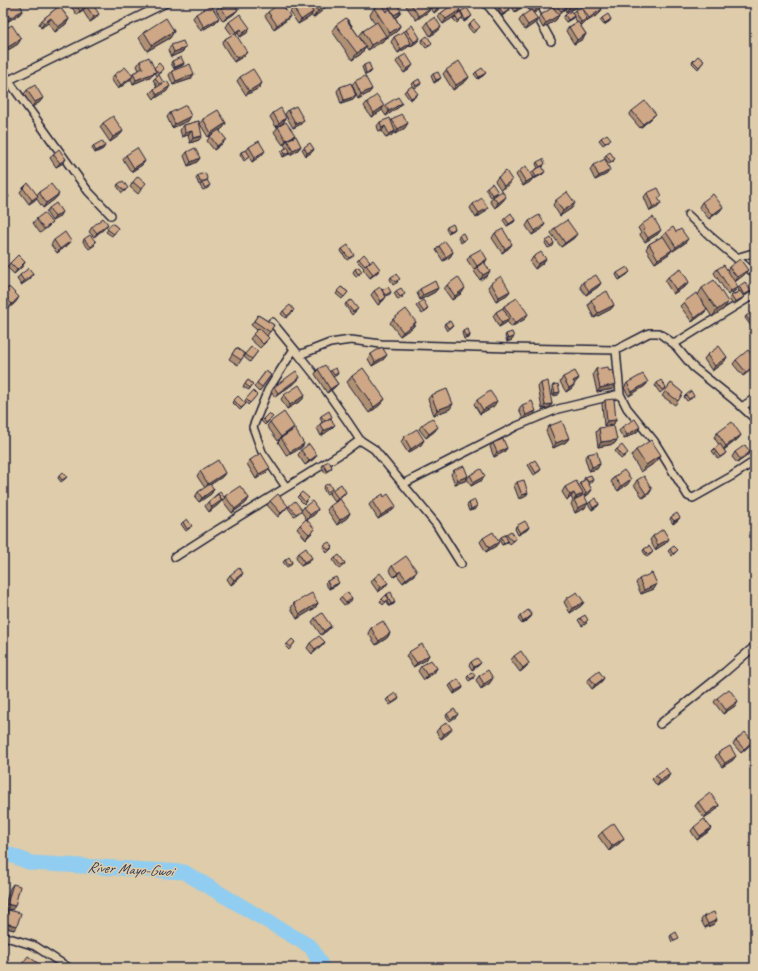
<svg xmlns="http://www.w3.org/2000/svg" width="758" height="971" font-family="Caveat,sans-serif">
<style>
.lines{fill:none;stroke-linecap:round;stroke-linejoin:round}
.river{stroke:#91cdf1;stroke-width:15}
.minor-casing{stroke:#22223b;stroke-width:10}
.minor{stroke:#deccaa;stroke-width:7}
.wall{fill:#b09073;stroke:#22223b}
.shaded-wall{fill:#90755e;stroke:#22223b}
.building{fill:#cda786;stroke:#22223b}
.labels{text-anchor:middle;stroke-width:3;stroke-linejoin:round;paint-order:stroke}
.water-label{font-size:15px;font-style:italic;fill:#333c56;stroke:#deccaa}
</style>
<rect width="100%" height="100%" fill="#deccaa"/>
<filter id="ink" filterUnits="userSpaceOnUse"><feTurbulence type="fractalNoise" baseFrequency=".025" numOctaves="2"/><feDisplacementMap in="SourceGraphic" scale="8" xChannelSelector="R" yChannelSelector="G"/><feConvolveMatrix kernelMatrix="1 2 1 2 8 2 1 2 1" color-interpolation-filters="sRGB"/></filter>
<g filter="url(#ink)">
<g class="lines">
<path class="river" d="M 3,852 L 31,863 L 184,872 L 311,947 L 323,968"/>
<g class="minor-casing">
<path id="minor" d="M 485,3 L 490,8 L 523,52
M 530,3 L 551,41
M 3,71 L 8,80 L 88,191 L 111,215
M 3,83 L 166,3
M 688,215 L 710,236 L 755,274
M 736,258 L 753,253 L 755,251
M 272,322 L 299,355 L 330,343 L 351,340 L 381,344 L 509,348 L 616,350 L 622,347 L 649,333 L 659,333 L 674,344 L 693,367 L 733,399 L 755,419
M 674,344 L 755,294
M 616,350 L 620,394 L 627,408 L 654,441 L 688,496 L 693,498 L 732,476 L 755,461
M 299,355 L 318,379 L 348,422 L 360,440 L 374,449 L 436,524 L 461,564
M 742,407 L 755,398
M 403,484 L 517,426 L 558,409 L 620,394
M 286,487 L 262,452 L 253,427 L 268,390 L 294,349
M 175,557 L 214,532 L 345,451 L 360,440
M 660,724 L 725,672 L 755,646
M 3,936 L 35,946 L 69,968"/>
</g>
<use href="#minor" class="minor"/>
</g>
<path class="wall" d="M 69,3 L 92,3 L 96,18 L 90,22 L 83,11 L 77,15 Z
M 219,3 L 233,3 L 238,10 L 234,14 L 223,21 L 216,10 L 220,5 Z
M 292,3 L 327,3 L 328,4 L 323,10 L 313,18 L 311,15 L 310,17 L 298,24 L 290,12 L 294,7 Z
M 384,3 L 396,3 L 401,11 L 398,16 L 395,17 L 400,26 L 396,32 L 385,39 L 384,38 L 383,41 L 368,50 L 359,36 L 363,31 L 375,24 L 370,15 L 374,8 L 382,5 Z
M 409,3 L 446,3 L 434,13 L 431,8 L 428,12 L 416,20 L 406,6 Z
M 451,3 L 457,3 L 455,4 L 460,10 L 457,15 L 443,24 L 438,17 L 441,13 L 453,5 Z
M 510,3 L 526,3 L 524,6 L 515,12 Z
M 536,3 L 549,3 L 534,13 L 531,8 Z
M 554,3 L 580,3 L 577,7 L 566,12 L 565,9 L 558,15 L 559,15 L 556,20 L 543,28 L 538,19 L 541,15 L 552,8 L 551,7 Z
M 59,6 L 69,19 L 66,24 L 55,32 L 48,23 L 41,28 L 39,24 L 42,20 Z
M 582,7 L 602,9 L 599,14 L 586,22 L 585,21 L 584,23 L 580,25 L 586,34 L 583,39 L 574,44 L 566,31 L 569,27 L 577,22 L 574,17 L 573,18 L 566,22 L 563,18 L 565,15 L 572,13 L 575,10 L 581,8 Z
M 499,8 L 510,9 L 509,11 L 502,16 L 498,10 Z
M 5,9 L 20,14 L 7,22 L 3,15 L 3,12 Z
M 461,11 L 472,16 L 470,18 L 464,22 L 462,18 L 457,23 L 453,19 Z
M 268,12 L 290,16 L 287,20 L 274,29 L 265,16 Z
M 196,14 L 219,18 L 216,22 L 201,31 L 193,18 Z
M 522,16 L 538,19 L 535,23 L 525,30 L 519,21 Z
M 602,18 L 610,21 L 604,25 L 600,20 Z
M 229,22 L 247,33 L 240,37 L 238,33 L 236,35 L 244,56 L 234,62 L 222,43 L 225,39 L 232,35 L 226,27 Z
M 427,22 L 441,27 L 438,31 L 430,36 L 424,26 Z
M 470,24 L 478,29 L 473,33 L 468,27 Z
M 336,25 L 353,28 L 366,47 L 361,54 L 352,60 L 332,31 Z
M 3,30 L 18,44 L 3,53 Z
M 406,30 L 420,38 L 417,42 L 411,46 L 410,45 L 408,47 L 398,53 L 391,42 L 394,37 L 405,31 Z
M 174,31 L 170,38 L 147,51 L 139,38 L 144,32 Z
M 423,39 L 432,43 L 431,45 L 426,48 L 421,42 Z
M 171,45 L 182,52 L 171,57 L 168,50 Z
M 399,58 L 410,69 L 404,73 L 396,62 Z
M 140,61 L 162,72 L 157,76 L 155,73 L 152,76 L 133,84 L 131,79 L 130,80 L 118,89 L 111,79 L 114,75 L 132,75 L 133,73 L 139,70 L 137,66 Z
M 172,61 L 184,63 L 183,65 L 174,69 L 171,63 Z
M 693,61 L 704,61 L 698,69 L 692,63 Z
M 364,65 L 370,73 L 365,75 L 362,67 Z
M 446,70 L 469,77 L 466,81 L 453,90 L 443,74 Z
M 172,71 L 191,79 L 173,85 L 169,75 Z
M 476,72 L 484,75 L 478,79 L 474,74 Z
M 433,74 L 439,80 L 434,83 L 431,76 Z
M 240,77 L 259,88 L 246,95 L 237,81 Z
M 155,78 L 162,83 L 167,91 L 154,99 L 150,93 L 157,86 L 153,80 Z
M 355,81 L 372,89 L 369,93 L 358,99 L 353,87 L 356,96 L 353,100 L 341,104 L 337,91 L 340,87 L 352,85 Z
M 414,82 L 421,83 L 420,85 L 415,88 L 412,84 Z
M 27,90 L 40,102 L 32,107 L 24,94 Z
M 406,90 L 418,94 L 416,96 L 410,100 L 404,92 Z
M 367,102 L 384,106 L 385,105 L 402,103 L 399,107 L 386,116 L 382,110 L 381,111 L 371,117 L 364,106 Z
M 288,110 L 301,124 L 293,128 L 285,114 Z
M 632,111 L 656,114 L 652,118 L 640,128 L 629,115 Z
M 170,113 L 191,116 L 188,121 L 172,128 L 167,117 Z
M 273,113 L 286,118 L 283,123 L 276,127 L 270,117 Z
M 203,119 L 226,123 L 223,128 L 220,130 L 223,143 L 214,150 L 207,141 L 210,136 L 217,131 L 208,137 L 200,124 Z
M 392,120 L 405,128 L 395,134 L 394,132 L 392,135 L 386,138 L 382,131 L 379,132 L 377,126 L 380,122 L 391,121 Z
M 199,121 L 199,140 L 190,143 L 188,135 L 182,137 L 180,130 L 184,125 Z
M 103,123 L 123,131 L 120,135 L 110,142 L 100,127 Z
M 278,127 L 295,135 L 293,137 L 301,146 L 298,150 L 290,155 L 289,154 L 283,157 L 281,152 L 283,150 L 286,148 L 284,144 L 285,143 L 283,145 L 274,132 Z
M 601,138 L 609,141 L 603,145 L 599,140 Z
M 93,146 L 103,149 L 95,153 L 92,148 Z
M 249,147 L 262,155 L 252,162 L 249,157 L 244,161 L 240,154 L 241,152 L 247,150 Z
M 304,147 L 314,149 L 312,152 L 306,156 L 302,149 Z
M 187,152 L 200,158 L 197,162 L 188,166 L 184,156 Z
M 53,154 L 66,159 L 63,163 L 56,167 L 50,158 Z
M 126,155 L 145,161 L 142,165 L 131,172 L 123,159 Z
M 606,155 L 614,161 L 609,164 L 604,157 Z
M 537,162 L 544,166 L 542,167 L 543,174 L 534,179 L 531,174 L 533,171 L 538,168 L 536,164 Z
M 593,165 L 607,174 L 595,180 L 590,170 Z
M 519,171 L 533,178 L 530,182 L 523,186 L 516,175 Z
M 198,175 L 210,185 L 208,188 L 203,190 L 200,186 L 202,183 L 199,185 L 196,178 Z
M 498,177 L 509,185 L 501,190 L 495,181 Z
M 133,182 L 143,187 L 138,194 L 130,187 Z
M 118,184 L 126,190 L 122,193 L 117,186 Z
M 487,187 L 498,192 L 496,194 L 491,197 L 485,189 Z
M 23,188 L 37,195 L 39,192 L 59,194 L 55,199 L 43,208 L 36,198 L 35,200 L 29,204 L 20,192 Z
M 647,193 L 659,200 L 658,207 L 650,211 L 644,197 Z
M 493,197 L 503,201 L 495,208 L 490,201 Z
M 556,200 L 572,208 L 560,216 L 553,205 Z
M 702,202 L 720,211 L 709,219 L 699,207 Z
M 473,204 L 485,212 L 476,218 L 470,208 Z
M 755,205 L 755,210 L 753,209 Z
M 49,208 L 59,217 L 52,221 L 46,212 Z
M 505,218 L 515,220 L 514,222 L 507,226 L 503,220 Z
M 36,219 L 52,223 L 48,227 L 40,233 L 33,223 Z
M 529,221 L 542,229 L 532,235 L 526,226 Z
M 112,223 L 118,228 L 112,236 L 106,232 Z
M 108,224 L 105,228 L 94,237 L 89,232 L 92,227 Z
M 642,224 L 658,234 L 645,242 L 640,235 L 641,233 L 638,228 Z
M 447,227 L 455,228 L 454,230 L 448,233 L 446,229 Z
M 555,228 L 574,238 L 561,247 L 551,233 Z
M 666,232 L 685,243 L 673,251 L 672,250 L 669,254 L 655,263 L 646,249 L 649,244 L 663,236 Z
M 495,233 L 512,244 L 509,248 L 502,253 L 492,238 Z
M 459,235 L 466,239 L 464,241 L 461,243 L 458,238 Z
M 84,239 L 95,245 L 89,249 L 83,242 Z
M 54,240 L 68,245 L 57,253 L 51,245 Z
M 546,241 L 554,243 L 553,246 L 548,248 L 545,243 Z
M 439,246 L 453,252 L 450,257 L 443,261 L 436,250 Z
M 342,249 L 352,257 L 347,260 L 341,251 Z
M 470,255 L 487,259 L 485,263 L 487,276 L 480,280 L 474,271 L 476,269 L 474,270 L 467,260 Z
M 533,257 L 543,263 L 535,269 L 530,262 Z
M 359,259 L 370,261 L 380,269 L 377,273 L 370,278 L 363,269 L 364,268 L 357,261 Z
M 25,262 L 22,267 L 14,274 L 7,267 L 10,263 Z
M 729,267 L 745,274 L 735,282 L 738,287 L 735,291 L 728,295 L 714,273 L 717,269 L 727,270 Z
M 355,269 L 360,274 L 356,277 L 353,272 Z
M 630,272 L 628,274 L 619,280 L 616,275 L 617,273 Z
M 33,274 L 30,279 L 21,285 L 17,279 L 20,275 Z
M 391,277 L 398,282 L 393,285 L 390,279 Z
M 668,277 L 689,282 L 686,286 L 673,294 L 665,281 Z
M 583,282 L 601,283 L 598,287 L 586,295 L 580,287 Z
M 491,283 L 510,291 L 507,295 L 496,301 L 488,287 Z
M 447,285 L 462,293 L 452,300 L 444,289 Z
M 739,286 L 749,293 L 743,297 L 742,299 L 733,305 L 729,299 L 731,296 L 739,291 L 738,288 Z
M 341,287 L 348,292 L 342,299 L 336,294 Z
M 438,288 L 435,292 L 420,300 L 417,293 L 420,289 Z
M 702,288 L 724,309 L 712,317 L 698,295 Z
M 382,290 L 391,292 L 390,294 L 386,296 L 383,301 L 378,305 L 371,295 L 374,291 Z
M 396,291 L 403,297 L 398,300 L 394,293 Z
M 3,293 L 16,302 L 9,308 L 3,302 Z
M 591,300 L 614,305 L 611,309 L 594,318 L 588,305 Z
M 684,302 L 707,309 L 704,313 L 692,322 L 680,306 Z
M 346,303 L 358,309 L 352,315 L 345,305 Z
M 418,304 L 427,311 L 422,314 L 416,306 Z
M 504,306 L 525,319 L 511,327 L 507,321 L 506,323 L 499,327 L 493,316 L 496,312 L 503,308 Z
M 283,311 L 293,312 L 286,318 L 281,314 Z
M 258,315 L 274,325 L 267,336 L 266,342 L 260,348 L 250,339 L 257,330 L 251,325 Z
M 746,316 L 755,316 L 755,323 L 751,326 L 745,318 Z
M 393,319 L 416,322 L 413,327 L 400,336 L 390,323 Z
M 445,323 L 453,326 L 451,328 L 447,331 L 444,326 Z
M 463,331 L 470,335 L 469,338 L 464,339 L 462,333 Z
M 506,334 L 512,340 L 507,342 L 505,336 Z
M 251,347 L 258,351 L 250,362 L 244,357 Z
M 236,348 L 245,354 L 238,365 L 229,359 Z
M 371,354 L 384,359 L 372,366 L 368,359 Z
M 707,355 L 727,357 L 724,362 L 712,371 L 704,359 Z
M 736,360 L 755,366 L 743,376 L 733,364 Z
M 318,369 L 330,372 L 331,370 L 338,373 L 337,375 L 333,377 L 338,384 L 334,388 L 327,393 L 315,374 Z
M 596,369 L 609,371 L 613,389 L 597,392 L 593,374 Z
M 266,371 L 271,375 L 259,392 L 254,387 Z
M 352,376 L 385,399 L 380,405 L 369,413 L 347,382 Z
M 300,377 L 297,381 L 275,397 L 271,392 L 274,387 Z
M 563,377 L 579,378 L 576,382 L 574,383 L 572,388 L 566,392 L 560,382 Z
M 248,380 L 253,384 L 249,390 L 243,387 Z
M 648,382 L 645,386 L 629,396 L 624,388 L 627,383 Z
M 541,383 L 552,404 L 549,408 L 542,409 L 538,387 Z
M 657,383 L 666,387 L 665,389 L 660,393 L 655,386 Z
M 671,383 L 683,393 L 675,405 L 662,396 Z
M 553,385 L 558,395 L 553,396 L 552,387 Z
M 284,395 L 305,395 L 302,400 L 287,409 L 281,399 Z
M 431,395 L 450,409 L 434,415 L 428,399 Z
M 686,395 L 692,398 L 687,401 L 684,397 Z
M 255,397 L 248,405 L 245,401 L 246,399 Z
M 234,400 L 246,404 L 240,410 L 232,402 Z
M 477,400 L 494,406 L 480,414 L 474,404 Z
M 605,400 L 616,420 L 613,425 L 604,426 L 602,404 Z
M 522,405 L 533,415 L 523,419 L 519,410 Z
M 321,416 L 331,419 L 331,429 L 321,436 L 317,428 L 320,424 L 322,422 L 320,418 Z
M 263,419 L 271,419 L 265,425 L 261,421 Z
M 270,422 L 291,431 L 304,444 L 301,448 L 287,456 L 278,442 L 280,440 L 278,441 L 267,426 Z
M 422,425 L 435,431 L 426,438 L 419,429 Z
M 549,426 L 569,438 L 566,442 L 553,448 L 546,431 Z
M 622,427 L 640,427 L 637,432 L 624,439 L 619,431 Z
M 599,428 L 617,440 L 614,444 L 598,447 L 596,432 Z
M 717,433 L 741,435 L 738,439 L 724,450 L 726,453 L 724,455 L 718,459 L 712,451 L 714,449 L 719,445 L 714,437 Z
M 404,437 L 424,440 L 421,445 L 408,453 L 401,442 Z
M 493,443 L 507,448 L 504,452 L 494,457 L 490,447 Z
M 617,449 L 626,455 L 621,459 L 615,451 Z
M 301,450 L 317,455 L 314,459 L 305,465 L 298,455 Z
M 636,450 L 661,455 L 656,462 L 641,472 L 631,456 Z
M 735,452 L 747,456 L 737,463 L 732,457 Z
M 588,454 L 600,464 L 597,469 L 589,471 L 585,458 Z
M 250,460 L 267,472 L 256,479 L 247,464 Z
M 530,463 L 541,469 L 540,471 L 534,475 L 528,465 Z
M 323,464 L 332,467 L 331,469 L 325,473 L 322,467 Z
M 454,470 L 465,481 L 455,484 L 451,474 Z
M 200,471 L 225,473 L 222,477 L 210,485 L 214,489 L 211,494 L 199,502 L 195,497 L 198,492 L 205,488 L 197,476 Z
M 470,475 L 482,480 L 471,486 L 467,479 Z
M 59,476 L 67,477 L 65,479 L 61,482 L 58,478 Z
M 585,477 L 593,480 L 591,483 L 589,484 L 589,494 L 585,497 L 585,508 L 575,513 L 571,504 L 573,501 L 571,497 L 567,500 L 562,492 L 565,487 L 578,485 L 580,483 L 584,480 L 584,479 Z
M 614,477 L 628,484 L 618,491 L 611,482 Z
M 637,480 L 649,494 L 643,498 L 634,485 Z
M 517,482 L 525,497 L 519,499 L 514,486 Z
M 324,486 L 332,489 L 343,496 L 335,502 L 329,494 L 331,492 L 326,494 L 323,488 Z
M 216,495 L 225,497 L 225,496 L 249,498 L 246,503 L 232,513 L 222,500 L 219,504 L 209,512 L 205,506 L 208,502 Z
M 299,495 L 307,500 L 304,504 L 297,497 Z
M 384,497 L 396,506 L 393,510 L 378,519 L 369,505 L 372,501 Z
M 270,501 L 285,510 L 278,517 L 267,505 Z
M 590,502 L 599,504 L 598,506 L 592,510 L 588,504 Z
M 469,503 L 476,509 L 469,511 L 467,505 Z
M 289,506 L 302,510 L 300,512 L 294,516 L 288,508 Z
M 330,506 L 350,513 L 347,518 L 337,525 L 327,510 Z
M 304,507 L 318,509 L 315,514 L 307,520 L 301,511 Z
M 671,517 L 678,520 L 673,524 L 670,519 Z
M 183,522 L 190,528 L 186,531 L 181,524 Z
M 300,525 L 312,533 L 306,539 L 297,529 Z
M 516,526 L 529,527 L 527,530 L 518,535 L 515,529 Z
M 506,534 L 516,538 L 515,540 L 510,544 L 508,541 L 507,543 L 502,545 L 499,539 L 501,537 L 506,535 Z
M 653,536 L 666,543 L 655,550 L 650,540 Z
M 483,538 L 496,546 L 486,552 L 480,542 Z
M 324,545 L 333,547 L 327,553 L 323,547 Z
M 644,549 L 653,552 L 651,554 L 647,557 L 643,551 Z
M 670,549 L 678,550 L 672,556 L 668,551 Z
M 299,553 L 309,562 L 301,566 L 296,557 Z
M 335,558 L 345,563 L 344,565 L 339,569 L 333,560 Z
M 285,560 L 292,562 L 291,565 L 287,567 L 283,562 Z
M 392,566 L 417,571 L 414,575 L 403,583 L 397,575 L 394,577 L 389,570 Z
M 230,575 L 240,578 L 231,585 L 227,579 Z
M 374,578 L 385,587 L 378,592 L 371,582 Z
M 639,579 L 654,589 L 641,594 L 636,583 Z
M 327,581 L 339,583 L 337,585 L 329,589 L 325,583 Z
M 387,594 L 394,604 L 389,606 L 387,601 L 383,605 L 380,601 Z
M 341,597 L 352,598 L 351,601 L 344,605 L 339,599 Z
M 567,598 L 584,602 L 581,606 L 570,613 L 564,602 Z
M 294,603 L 318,603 L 315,608 L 297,619 L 291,608 Z
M 532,615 L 530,618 L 522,624 L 518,619 L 520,616 Z
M 315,618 L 331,626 L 328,630 L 321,635 L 312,622 Z
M 580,618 L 587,623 L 582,626 L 578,620 Z
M 371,628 L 390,633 L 387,638 L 376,645 L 368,633 Z
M 295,642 L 289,650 L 285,646 L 287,644 Z
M 325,642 L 322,646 L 312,654 L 307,648 L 310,643 Z
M 409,652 L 429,655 L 426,660 L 413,667 L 406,656 Z
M 514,656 L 529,663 L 526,667 L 520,672 L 511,660 Z
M 471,662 L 481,663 L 479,665 L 472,670 L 469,665 Z
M 421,666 L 437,668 L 434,673 L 424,680 L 418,671 Z
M 468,676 L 474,678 L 469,681 L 467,678 Z
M 479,676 L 490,683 L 481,689 L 476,680 Z
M 590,678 L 604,678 L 601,682 L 592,689 L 587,682 Z
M 451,684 L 463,687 L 462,689 L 454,694 L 449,686 Z
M 388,698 L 399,698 L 398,700 L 390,705 L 386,700 Z
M 717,698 L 735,706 L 723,714 L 714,702 Z
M 447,714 L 458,714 L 456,717 L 450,721 L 446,716 Z
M 439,728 L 449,733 L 441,739 L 436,732 Z
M 736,740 L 753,741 L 750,745 L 741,753 L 733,744 Z
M 755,752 L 755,760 L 754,761 L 750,755 L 752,753 Z
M 718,753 L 733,760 L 722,767 L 715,757 Z
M 670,774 L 667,779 L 657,786 L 652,779 L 656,775 Z
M 698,802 L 719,805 L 716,810 L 704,818 L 695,806 Z
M 694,827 L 711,828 L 708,832 L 697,840 L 691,831 Z
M 602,832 L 624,838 L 621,842 L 609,851 L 598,836 Z
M 13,884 L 12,910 L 4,908 L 10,888 Z
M 8,910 L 14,930 L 3,927 L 3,921 L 5,914 Z
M 704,916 L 717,920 L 714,924 L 705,928 L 701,920 Z
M 671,935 L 677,940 L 672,942 L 670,937 Z"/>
<path class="shaded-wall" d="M 444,3 L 446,3 L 434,13 L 437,8 Z
M 525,3 L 526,3 L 524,6 L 515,12 L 518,7 Z
M 546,3 L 549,3 L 534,13 L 537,8 Z
M 576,3 L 580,3 L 577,7 L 566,12 L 571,5 Z
M 328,4 L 323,10 L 313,18 L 318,11 Z
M 86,6 L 83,11 L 77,15 L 80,11 Z
M 567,6 L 564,10 L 558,15 L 561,11 Z
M 431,7 L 428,12 L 416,20 L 419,16 Z
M 510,9 L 509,11 L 502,16 L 503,14 Z
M 602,9 L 599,14 L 586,22 L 589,18 Z
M 23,10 L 20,14 L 7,22 L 10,18 Z
M 238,10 L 234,14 L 223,21 L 227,17 Z
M 460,10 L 457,15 L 443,24 L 446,19 Z
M 401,11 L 398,16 L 391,20 L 394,15 Z
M 313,12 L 310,17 L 298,24 L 301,20 Z
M 99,14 L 96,18 L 90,22 L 94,17 Z
M 559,15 L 556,20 L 543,28 L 546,23 Z
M 290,16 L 287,20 L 274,29 L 277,25 Z
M 472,16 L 470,18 L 464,22 L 465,20 Z
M 574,16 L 573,18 L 566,22 L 568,20 Z
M 51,18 L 48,23 L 41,28 L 44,23 Z
M 219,18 L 216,22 L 201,31 L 204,27 Z
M 69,19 L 66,24 L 55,32 L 58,27 Z
M 538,19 L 535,23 L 525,30 L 528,25 Z
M 587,19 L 584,23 L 578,26 L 581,22 Z
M 611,19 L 610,21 L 604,25 L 605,23 Z
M 400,26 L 396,32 L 385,39 L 390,33 Z
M 441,27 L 438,31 L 430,36 L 433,32 Z
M 250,28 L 247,33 L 240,37 L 243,33 Z
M 241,29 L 238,33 L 233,37 L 236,32 Z
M 174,31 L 170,38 L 147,51 L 152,45 Z
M 586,34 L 583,39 L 574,44 L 577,40 Z
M 386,36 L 383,41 L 368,50 L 371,45 Z
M 420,38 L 417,42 L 411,46 L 414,42 Z
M 21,39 L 18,44 L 3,53 L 5,49 Z
M 411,43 L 408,47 L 398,53 L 401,49 Z
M 366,47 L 361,54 L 352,60 L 357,53 Z
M 186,48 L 182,52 L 171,57 L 174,52 Z
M 247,52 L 244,56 L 234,62 L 237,58 Z
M 184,63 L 183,65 L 174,69 L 175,67 Z
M 413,65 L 410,69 L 404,73 L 407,69 Z
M 372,71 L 370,73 L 365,75 L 366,73 Z
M 156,72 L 152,76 L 133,84 L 136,80 Z
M 486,73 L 484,75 L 478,79 L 479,77 Z
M 194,74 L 191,79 L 173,85 L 176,81 Z
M 133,76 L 130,80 L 118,89 L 121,85 Z
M 469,77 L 466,81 L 453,90 L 456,85 Z
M 441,78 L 439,80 L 434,83 L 436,80 Z
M 262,83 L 259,88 L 246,95 L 249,91 Z
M 170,86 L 167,91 L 154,99 L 157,95 Z
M 372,89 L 369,93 L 358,99 L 361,94 Z
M 418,94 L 416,96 L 410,100 L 411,98 Z
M 356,96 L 353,100 L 341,104 L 344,100 Z
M 43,98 L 40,102 L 32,107 L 35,102 Z
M 402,103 L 399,107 L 386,116 L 389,111 Z
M 384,106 L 381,111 L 371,117 L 374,113 Z
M 656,114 L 652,118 L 640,128 L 643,124 Z
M 191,116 L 188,121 L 172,128 L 175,124 Z
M 286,118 L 283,123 L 276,127 L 279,123 Z
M 304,120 L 301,124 L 293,128 L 296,124 Z
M 226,123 L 223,128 L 208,137 L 211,133 Z
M 408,123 L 405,128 L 395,134 L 398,129 Z
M 385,126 L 382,131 L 379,132 L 382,128 Z
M 123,131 L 120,135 L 110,142 L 113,137 Z
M 192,131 L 188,135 L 182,137 L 185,133 Z
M 395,131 L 392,135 L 386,138 L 389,134 Z
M 295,135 L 292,139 L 287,140 L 285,143 L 283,145 L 286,140 Z
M 202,136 L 199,140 L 190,143 L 193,138 Z
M 226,139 L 223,143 L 214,150 L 217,146 Z
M 105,146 L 103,149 L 95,153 L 96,151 Z
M 301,146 L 298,150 L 290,155 L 293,150 Z
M 314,149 L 312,152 L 306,156 L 307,153 Z
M 265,151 L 262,155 L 252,162 L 255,157 Z
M 290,152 L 289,154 L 283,157 L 285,154 Z
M 200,158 L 197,162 L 188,166 L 191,162 Z
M 66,159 L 63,163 L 56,167 L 60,163 Z
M 145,161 L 142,165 L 131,172 L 134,168 Z
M 610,170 L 607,174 L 595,180 L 599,176 Z
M 545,172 L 543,174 L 534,179 L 536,177 Z
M 533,178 L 530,182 L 523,186 L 526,182 Z
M 512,180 L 509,185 L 501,190 L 504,186 Z
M 59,194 L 55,199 L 43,208 L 46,203 Z
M 38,196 L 35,200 L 29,204 L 32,200 Z
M 506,197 L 503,201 L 495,208 L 498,203 Z
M 575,203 L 572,208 L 560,216 L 563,211 Z
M 661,203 L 658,207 L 650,211 L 653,207 Z
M 723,207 L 720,211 L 709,219 L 712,215 Z
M 488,208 L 485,212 L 476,218 L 479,213 Z
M 62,212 L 59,217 L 52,221 L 55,217 Z
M 515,220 L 514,222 L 507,226 L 509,224 Z
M 108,224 L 105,228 L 94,237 L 97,233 Z
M 545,224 L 542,229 L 532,235 L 535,231 Z
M 455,228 L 454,230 L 448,233 L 450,231 Z
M 661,230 L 658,234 L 645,242 L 648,238 Z
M 577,234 L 574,238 L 561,247 L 565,243 Z
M 688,239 L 685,243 L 673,251 L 676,247 Z
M 71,241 L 68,245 L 57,253 L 60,249 Z
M 512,244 L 509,248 L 502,253 L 505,249 Z
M 672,250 L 669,254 L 655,263 L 658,259 Z
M 453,252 L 450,257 L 443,261 L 446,257 Z
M 487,259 L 484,263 L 477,267 L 474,270 L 477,266 Z
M 546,259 L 543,263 L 535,269 L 538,264 Z
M 25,262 L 22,267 L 14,274 L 17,270 Z
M 380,269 L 377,273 L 370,278 L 373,274 Z
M 748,270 L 745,274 L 734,282 L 737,277 Z
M 490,271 L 487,276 L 480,280 L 483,275 Z
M 630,272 L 628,274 L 619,280 L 621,278 Z
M 33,274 L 30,279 L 21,285 L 24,281 Z
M 689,282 L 686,286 L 673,294 L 676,290 Z
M 601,283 L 598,287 L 586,295 L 589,291 Z
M 738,287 L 735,291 L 728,295 L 731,291 Z
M 438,288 L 435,292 L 420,300 L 423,295 Z
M 465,288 L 462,293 L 452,300 L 455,296 Z
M 510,291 L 507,295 L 496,301 L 499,297 Z
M 751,291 L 749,293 L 743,297 L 744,295 Z
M 19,297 L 16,302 L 9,308 L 12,304 Z
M 386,297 L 383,301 L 378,305 L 381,301 Z
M 744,297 L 742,299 L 733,305 L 735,302 Z
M 728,302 L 724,309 L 712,317 L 717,310 Z
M 614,305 L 611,309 L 594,318 L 598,313 Z
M 707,309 L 704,313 L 692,322 L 695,318 Z
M 528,314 L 525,319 L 511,327 L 515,323 Z
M 509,319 L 506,323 L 499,327 L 502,323 Z
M 416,322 L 413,327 L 400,336 L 403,332 Z
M 470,335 L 469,338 L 464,339 L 466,337 Z
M 514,337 L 512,340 L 507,342 L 508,339 Z
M 387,355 L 384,359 L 372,366 L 375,362 Z
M 727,357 L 724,362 L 712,371 L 715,366 Z
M 755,365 L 755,367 L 743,376 L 746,372 Z
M 300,377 L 297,381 L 275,397 L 278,393 Z
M 579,378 L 576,382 L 570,385 L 573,381 Z
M 648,382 L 645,386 L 629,396 L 632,392 Z
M 338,384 L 334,388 L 327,393 L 330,389 Z
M 575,384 L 572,388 L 566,392 L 569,388 Z
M 616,384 L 613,389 L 597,392 L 600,388 Z
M 560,392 L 558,395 L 553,396 L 555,393 Z
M 305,395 L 302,400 L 287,409 L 290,405 Z
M 385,399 L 380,405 L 369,413 L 374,407 Z
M 497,401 L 494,406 L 480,414 L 483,410 Z
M 453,404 L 450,409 L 434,415 L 437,410 Z
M 552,404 L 549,408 L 542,409 L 545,405 Z
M 536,411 L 533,415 L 523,419 L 526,415 Z
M 616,420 L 613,425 L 604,426 L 607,421 Z
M 335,425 L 331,429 L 321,436 L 324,431 Z
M 294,427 L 291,431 L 281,438 L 278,441 L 281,437 Z
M 438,427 L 435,431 L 426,438 L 429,434 Z
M 640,427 L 637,432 L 624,439 L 627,435 Z
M 741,435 L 738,439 L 723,450 L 726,446 Z
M 569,438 L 566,442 L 553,448 L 556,443 Z
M 424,440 L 421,445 L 408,453 L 411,449 Z
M 617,440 L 614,444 L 598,447 L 601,442 Z
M 304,444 L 301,448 L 287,456 L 290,452 Z
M 507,448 L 504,452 L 494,457 L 497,452 Z
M 750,452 L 747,456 L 737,463 L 740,459 Z
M 317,455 L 314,459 L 305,465 L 309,461 Z
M 661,455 L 656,462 L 641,472 L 646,465 Z
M 600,464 L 597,469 L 589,471 L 592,467 Z
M 270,468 L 267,472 L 256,479 L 259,474 Z
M 225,473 L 222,477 L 205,488 L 208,484 Z
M 468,476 L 465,481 L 455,484 L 458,480 Z
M 485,476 L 482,480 L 471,486 L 474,482 Z
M 631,479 L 628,484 L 618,491 L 621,486 Z
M 214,489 L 211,494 L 199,502 L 202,498 Z
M 652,489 L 649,494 L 643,498 L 646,494 Z
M 592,490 L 589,494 L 583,498 L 586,493 Z
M 346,492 L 343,496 L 335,502 L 338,498 Z
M 528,493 L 525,497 L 519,499 L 522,495 Z
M 574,493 L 571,497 L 567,500 L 570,495 Z
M 583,493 L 580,497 L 574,500 L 576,497 Z
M 224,498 L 219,504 L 209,512 L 212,507 Z
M 249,498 L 246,503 L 232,513 L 235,509 Z
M 588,503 L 585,508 L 575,513 L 578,508 Z
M 599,504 L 598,506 L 592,510 L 593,508 Z
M 288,506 L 285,510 L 278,517 L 281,513 Z
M 396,506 L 393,510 L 378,519 L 381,515 Z
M 477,506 L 476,509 L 469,511 L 471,509 Z
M 318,509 L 315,514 L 307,520 L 310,515 Z
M 350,513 L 347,518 L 337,525 L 340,520 Z
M 680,518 L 678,520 L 673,524 L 674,521 Z
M 529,527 L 527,530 L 518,535 L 520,533 Z
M 315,529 L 312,533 L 306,539 L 309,534 Z
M 669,539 L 666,543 L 655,550 L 658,545 Z
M 508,541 L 507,543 L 502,545 L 504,543 Z
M 499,542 L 496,546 L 486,552 L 489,548 Z
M 312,558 L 309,562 L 301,566 L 304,562 Z
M 400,571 L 397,575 L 394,577 Z
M 417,571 L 414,575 L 403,583 L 406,579 Z
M 243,573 L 240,578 L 231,585 L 234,580 Z
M 339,583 L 337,585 L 329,589 L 330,587 Z
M 388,583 L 385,587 L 378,592 L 381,587 Z
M 657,584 L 654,589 L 641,594 L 644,590 Z
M 395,602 L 394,604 L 389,606 L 391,604 Z
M 584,602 L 581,606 L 570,613 L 573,608 Z
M 318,603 L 315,608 L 297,619 L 300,614 Z
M 532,615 L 530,618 L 522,624 L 523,622 Z
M 331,626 L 328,630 L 321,635 L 324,631 Z
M 390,633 L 387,638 L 376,645 L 379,641 Z
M 325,642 L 322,646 L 312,654 L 315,649 Z
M 429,655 L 426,660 L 413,667 L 417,663 Z
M 481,663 L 479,665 L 472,670 L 474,667 Z
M 529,663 L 526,667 L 520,672 L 523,668 Z
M 437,668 L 434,673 L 424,680 L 427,675 Z
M 493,678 L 490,683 L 481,689 L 484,684 Z
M 604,678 L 601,682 L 592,689 L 595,685 Z
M 463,687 L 462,689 L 454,694 L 455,691 Z
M 738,701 L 735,706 L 723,714 L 726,710 Z
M 452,729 L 449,733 L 441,739 L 444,734 Z
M 753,741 L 750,745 L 741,753 L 744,749 Z
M 736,756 L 733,760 L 722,767 L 725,763 Z
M 670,774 L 667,779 L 657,786 L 660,781 Z
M 719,805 L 716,810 L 704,818 L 707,814 Z
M 711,828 L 708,832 L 697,840 L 700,836 Z
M 624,838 L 621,842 L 609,851 L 612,846 Z
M 7,904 L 15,906 L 12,910 L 4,908 Z
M 717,920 L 714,924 L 705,928 L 708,924 Z
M 5,923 L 17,926 L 14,930 L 3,927 L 3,925 Z"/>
<path class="building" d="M 15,3 L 19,3 L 23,10 L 10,18 L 5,9 Z
M 75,3 L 92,3 L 99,14 L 94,17 L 86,6 L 80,11 Z
M 223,3 L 233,3 L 238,10 L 227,17 L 220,5 Z
M 280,3 L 281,3 L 290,16 L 277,25 L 268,12 Z
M 295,3 L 300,3 L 296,5 Z
M 300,3 L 307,3 L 313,12 L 301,20 L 293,7 Z
M 312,3 L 327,3 L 328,4 L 318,11 Z
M 387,3 L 396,3 L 401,11 L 394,15 Z
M 410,3 L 428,3 L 431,7 L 419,16 Z
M 433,3 L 444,3 L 437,8 Z
M 455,3 L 460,10 L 446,19 L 441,13 Z
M 506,3 L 510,9 L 503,14 L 499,8 Z
M 516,3 L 525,3 L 518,7 Z
M 536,3 L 546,3 L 537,8 L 535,4 Z
M 555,3 L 565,3 L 567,6 L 561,11 Z
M 570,3 L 576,3 L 571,5 Z
M 589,3 L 598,3 L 602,9 L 589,18 L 582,7 Z
M 381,4 L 386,12 L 390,9 L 400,26 L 390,33 L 374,8 Z
M 211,5 L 219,18 L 204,27 L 196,14 Z
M 59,6 L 69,19 L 58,27 L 51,18 L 44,23 L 42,20 Z
M 553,7 L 559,15 L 546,23 L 541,15 Z
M 581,7 L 587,19 L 581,22 L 575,10 Z
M 467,8 L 472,16 L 465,20 L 461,11 Z
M 531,10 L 538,19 L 528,25 L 522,16 Z
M 571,11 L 574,16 L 568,20 L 565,15 Z
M 460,12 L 463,17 L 458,21 L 455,16 Z
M 240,14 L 250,28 L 243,33 L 241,29 L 236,32 L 229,22 Z
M 608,14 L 611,19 L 605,23 L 602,18 Z
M 435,17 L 441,27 L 433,32 L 427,22 Z
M 166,18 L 174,31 L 152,45 L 144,32 Z
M 346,18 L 366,47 L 357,53 L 336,25 Z
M 347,20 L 348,20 L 353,27 L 352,28 Z
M 474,20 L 480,27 L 475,31 L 470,24 Z
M 377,22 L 386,36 L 371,45 L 363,31 Z
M 578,22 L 586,34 L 577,40 L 569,27 Z
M 12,25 L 21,39 L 5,49 L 3,46 L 3,30 Z
M 412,25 L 420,38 L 414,42 L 406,30 Z
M 404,31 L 411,43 L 401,49 L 394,37 Z
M 235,33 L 247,52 L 237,58 L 225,39 Z
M 427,36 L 432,43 L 428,46 L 423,39 Z
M 183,41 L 186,48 L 174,52 L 171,45 Z
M 406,54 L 413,65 L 407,69 L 399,58 Z
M 698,56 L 704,61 L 699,67 L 693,61 Z
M 149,57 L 156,72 L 136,80 L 133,73 L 143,68 L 140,61 Z
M 181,57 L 184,63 L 175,67 L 172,61 Z
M 459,61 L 469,77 L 456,85 L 446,70 Z
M 159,63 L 164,69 L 159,74 L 154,68 Z
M 369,63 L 372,71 L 366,73 L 364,65 Z
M 190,64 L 194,74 L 176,81 L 172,71 Z
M 125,67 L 133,76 L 121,85 L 114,75 Z
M 482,68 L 486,73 L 479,77 L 476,72 Z
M 253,69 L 262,83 L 249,91 L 240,77 Z
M 438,72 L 441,78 L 436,80 L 433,74 Z
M 159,75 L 163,82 L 159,84 L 155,78 Z
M 365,76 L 372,89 L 361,94 L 355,81 Z
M 419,79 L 421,83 L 416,86 L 414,82 Z
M 167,81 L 170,86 L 157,95 L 154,89 Z
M 351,83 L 356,96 L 344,100 L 340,87 Z
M 35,85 L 43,98 L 35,102 L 27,90 Z
M 412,86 L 418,94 L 411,98 L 406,90 Z
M 377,95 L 384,106 L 374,113 L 367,102 Z
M 398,97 L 402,103 L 389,111 L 385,105 Z
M 645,101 L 656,114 L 643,124 L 632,111 Z
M 186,105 L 191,116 L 175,124 L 170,113 Z
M 296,106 L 304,120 L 296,124 L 288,110 Z
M 281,108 L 286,118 L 279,123 L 273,113 Z
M 218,110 L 226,123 L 211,133 L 203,119 Z
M 401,114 L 408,123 L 398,129 L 392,120 Z
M 113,116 L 123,131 L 113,137 L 103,123 Z
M 390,118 L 395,131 L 389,134 L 385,126 L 382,128 L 380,122 Z
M 199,121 L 202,136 L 193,138 L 192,131 L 185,133 L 184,125 Z
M 286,122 L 295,135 L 286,140 L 278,127 Z
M 219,130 L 226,139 L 217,146 L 210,136 Z
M 607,134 L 611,139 L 605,143 L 601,138 Z
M 296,136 L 301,146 L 293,150 L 287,140 Z
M 102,141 L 105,146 L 96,151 L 93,146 Z
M 259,141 L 265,151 L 255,157 L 249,147 Z
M 310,143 L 314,149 L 307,153 L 304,147 Z
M 288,147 L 290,152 L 285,154 L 283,150 Z
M 137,148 L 145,161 L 134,168 L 126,155 Z
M 195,148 L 200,158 L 191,162 L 187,152 Z
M 59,149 L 66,159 L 60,163 L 53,154 Z
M 246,150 L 250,156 L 245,159 L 241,152 Z
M 610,152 L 615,159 L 611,162 L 606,155 Z
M 543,159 L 545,164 L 540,167 L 537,162 Z
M 605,159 L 610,170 L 599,176 L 593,165 Z
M 526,166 L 533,178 L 526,182 L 519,171 Z
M 542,166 L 545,172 L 536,177 L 533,171 Z
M 506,171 L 512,180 L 504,186 L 498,177 Z
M 205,173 L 208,180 L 200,182 L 198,175 Z
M 138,176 L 146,183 L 141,189 L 133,182 Z
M 207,180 L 210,185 L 205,188 L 202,183 Z
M 123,181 L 128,188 L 124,191 L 118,184 Z
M 28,183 L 38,196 L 32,200 L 23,188 Z
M 492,183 L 498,192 L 492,195 L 487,187 Z
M 51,184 L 59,194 L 46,203 L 39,192 Z
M 658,188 L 662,196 L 658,198 L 661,203 L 653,207 L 647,193 Z
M 502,191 L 506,197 L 498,203 L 493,197 Z
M 6,192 L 9,197 L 5,199 L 3,196 L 3,193 Z
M 567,192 L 575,203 L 563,211 L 556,200 Z
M 713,194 L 723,207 L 712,215 L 702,202 Z
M 482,198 L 488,208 L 479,213 L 473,204 Z
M 56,203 L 62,212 L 55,217 L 49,208 Z
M 44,213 L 52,223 L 44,229 L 36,219 Z
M 511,213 L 515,220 L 509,224 L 505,218 Z
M 539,215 L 545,224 L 535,231 L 529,221 Z
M 653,217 L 661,230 L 648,238 L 643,230 L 645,229 L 642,224 Z
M 103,218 L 108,224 L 97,233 L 92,227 Z
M 567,220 L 577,234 L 565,243 L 555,228 Z
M 112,223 L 118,228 L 114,234 L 107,229 Z
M 453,224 L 455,228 L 450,231 L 447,227 Z
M 673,227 L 676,232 L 681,229 L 688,239 L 676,247 L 666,232 Z
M 503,229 L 512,244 L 505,249 L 495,233 Z
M 65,232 L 71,241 L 60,249 L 54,240 Z
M 463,233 L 466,239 L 462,241 L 459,235 Z
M 90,235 L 96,242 L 91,247 L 84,239 Z
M 663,236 L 672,250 L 658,259 L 649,244 Z
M 551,238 L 554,243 L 550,246 L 546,241 Z
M 445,241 L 453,252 L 446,257 L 439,246 Z
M 348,245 L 354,255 L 349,258 L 342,249 Z
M 481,249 L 487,259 L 477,266 L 470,255 Z
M 541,252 L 546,259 L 538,264 L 533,257 Z
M 364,254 L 370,261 L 365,266 L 359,259 Z
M 18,255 L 25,262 L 17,270 L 10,263 Z
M 740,259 L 748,270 L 737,277 L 729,267 Z
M 373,260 L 380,269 L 373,274 L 366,265 Z
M 484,262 L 490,271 L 483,275 L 477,267 Z
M 724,265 L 738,287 L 731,291 L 717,269 Z
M 359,267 L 362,272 L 358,274 L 355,269 Z
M 627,267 L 630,272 L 621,278 L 617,273 Z
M 29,268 L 33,274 L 24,281 L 20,275 Z
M 681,269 L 689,282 L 676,290 L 668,277 Z
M 396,274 L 400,279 L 395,282 L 391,277 Z
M 596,275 L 601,283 L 589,291 L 583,282 Z
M 501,276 L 510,291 L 499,297 L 491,283 Z
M 458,277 L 465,288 L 455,296 L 447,285 Z
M 714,280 L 728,302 L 717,310 L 702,288 Z
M 435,281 L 438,288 L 423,295 L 420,289 Z
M 745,282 L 751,291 L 744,295 L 739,286 Z
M 9,287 L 19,297 L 12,304 L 3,294 L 3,293 Z
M 341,287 L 348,292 L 344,297 L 337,291 Z
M 380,287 L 386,297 L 381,301 L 374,291 Z
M 388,287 L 391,292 L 385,295 L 382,290 Z
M 401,288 L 405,294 L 400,297 L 396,291 Z
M 607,291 L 614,305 L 598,313 L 591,300 Z
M 740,291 L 744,297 L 735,302 L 731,296 Z
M 696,293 L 707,309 L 695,318 L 684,302 Z
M 517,298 L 528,314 L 515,323 L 504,306 Z
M 351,300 L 358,309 L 353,312 L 346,303 Z
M 423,300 L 428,308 L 424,312 L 418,304 Z
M 290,305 L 294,310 L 287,316 L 283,311 Z
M 503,308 L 509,319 L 502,323 L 496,312 Z
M 406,309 L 416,322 L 403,332 L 393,319 Z
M 752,312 L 755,316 L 755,322 L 752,324 L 746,316 Z
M 258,315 L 274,325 L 270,332 L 254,321 Z
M 450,321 L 453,326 L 448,328 L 445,323 Z
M 259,328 L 269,338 L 263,344 L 253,334 Z
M 468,329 L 470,335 L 466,337 L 463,331 Z
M 512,332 L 514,337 L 508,339 L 506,334 Z
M 719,346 L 727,357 L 715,366 L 707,355 Z
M 251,347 L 258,351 L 252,359 L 245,354 Z
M 382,347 L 387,355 L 375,362 L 371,354 Z
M 236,348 L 245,354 L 241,360 L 232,354 Z
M 748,350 L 755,359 L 755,365 L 746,372 L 736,360 Z
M 325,365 L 338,384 L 330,389 L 318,369 Z
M 608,367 L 609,371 L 613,370 L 616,384 L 600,388 L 596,369 Z
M 336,368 L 338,373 L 334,375 L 331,370 Z
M 363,368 L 385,399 L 374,407 L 352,376 Z
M 266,371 L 271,375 L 262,387 L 257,383 Z
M 296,371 L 300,377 L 278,393 L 274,387 Z
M 575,371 L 579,378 L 573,381 L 575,384 L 569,388 L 563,377 Z
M 643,374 L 648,382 L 632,392 L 627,383 Z
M 248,380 L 253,384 L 250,388 L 245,384 Z
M 661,380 L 666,387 L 662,390 L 657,383 Z
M 548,381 L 552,404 L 545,405 L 541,383 Z
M 671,383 L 683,393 L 678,401 L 665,391 Z
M 558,384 L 560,392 L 555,393 L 553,385 Z
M 299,385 L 305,395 L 290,405 L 284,395 Z
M 447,389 L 453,404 L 437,410 L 431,395 Z
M 253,391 L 257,395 L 250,403 L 246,399 Z
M 490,391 L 497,401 L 483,410 L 477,400 Z
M 691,391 L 694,396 L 689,399 L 686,395 Z
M 238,396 L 246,404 L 241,408 L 234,400 Z
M 614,399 L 616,420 L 607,421 L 605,400 Z
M 532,401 L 536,411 L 526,415 L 522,405 Z
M 329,411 L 332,417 L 325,421 L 321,416 Z
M 284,412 L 294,427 L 281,437 L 270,422 Z
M 269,413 L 273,417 L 266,423 L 263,419 Z
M 330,418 L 335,425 L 324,431 L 320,424 Z
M 432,418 L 438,427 L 429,434 L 422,425 Z
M 635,419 L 640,427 L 627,435 L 622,427 Z
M 562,421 L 569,438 L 556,443 L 549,426 Z
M 732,422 L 741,435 L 726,446 L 717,433 Z
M 614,426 L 617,440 L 601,442 L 599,428 Z
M 295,429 L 304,444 L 290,452 L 281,438 Z
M 417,429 L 424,440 L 411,449 L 404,437 Z
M 503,439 L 507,448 L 497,452 L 493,443 Z
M 651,440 L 661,455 L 646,465 L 636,450 Z
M 309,444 L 317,455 L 309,461 L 301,450 Z
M 720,444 L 726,453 L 720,457 L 714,449 Z
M 622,445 L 628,453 L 623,457 L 617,449 Z
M 745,445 L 750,452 L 740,459 L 735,452 Z
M 597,452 L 600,464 L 592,467 L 588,454 Z
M 261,453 L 270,468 L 259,474 L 250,460 Z
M 218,460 L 225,473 L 208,484 L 200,471 Z
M 535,460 L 541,469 L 536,473 L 530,463 Z
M 329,461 L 332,467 L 327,471 L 323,464 Z
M 464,466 L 468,476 L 458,480 L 454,470 Z
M 481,469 L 485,476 L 474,482 L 470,475 Z
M 624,470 L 631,479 L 621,486 L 614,477 Z
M 63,472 L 67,477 L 62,480 L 59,476 Z
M 591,475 L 593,480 L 588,482 L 585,477 Z
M 644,476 L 652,489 L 646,494 L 637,480 Z
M 586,479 L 592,490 L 586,493 L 580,483 Z
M 524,480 L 528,493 L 522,495 L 517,482 Z
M 576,481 L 583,493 L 576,497 L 574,493 L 570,495 L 565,487 Z
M 329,483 L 332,489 L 328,492 L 324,486 Z
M 210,484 L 214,489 L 202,498 L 198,492 Z
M 341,484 L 346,492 L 338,498 L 332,490 Z
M 240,486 L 249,498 L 235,509 L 225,496 Z
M 220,492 L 225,498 L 222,500 L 218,494 L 216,495 Z
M 302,492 L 309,498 L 305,502 L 299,495 Z
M 218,494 L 222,500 L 212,507 L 208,502 Z
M 278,494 L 288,506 L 281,513 L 270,501 Z
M 383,494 L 384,497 L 388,494 L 396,506 L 381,515 L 372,501 Z
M 584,495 L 588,503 L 578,508 L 574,500 Z
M 596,498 L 599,504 L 593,508 L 590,502 Z
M 340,499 L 350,513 L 340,520 L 330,506 Z
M 475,500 L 477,506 L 471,509 L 469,503 Z
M 295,501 L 302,510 L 296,514 L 289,506 Z
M 312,501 L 318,509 L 310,515 L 304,507 Z
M 677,513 L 680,518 L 674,521 L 671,517 Z
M 187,519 L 192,526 L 187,529 L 183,522 Z
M 306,519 L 315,529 L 309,534 L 300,525 Z
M 525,521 L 529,527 L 520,533 L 516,526 Z
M 663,529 L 669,539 L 658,545 L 653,536 Z
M 511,531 L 516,538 L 512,541 L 506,534 Z
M 493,532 L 499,542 L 489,548 L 483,538 Z
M 505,535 L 508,541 L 504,543 L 501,537 Z
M 329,542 L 333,547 L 328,550 L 324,545 Z
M 649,546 L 653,552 L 648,555 L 644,549 Z
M 674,546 L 678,550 L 673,554 L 670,549 Z
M 306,548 L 312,558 L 304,562 L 299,553 Z
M 339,555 L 345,563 L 341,566 L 335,558 Z
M 406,556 L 417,571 L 406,579 L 400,571 L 398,573 L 392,566 Z
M 289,557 L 292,562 L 288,565 L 285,560 Z
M 239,568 L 243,573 L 234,580 L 230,575 Z
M 380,573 L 388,583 L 381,587 L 374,578 Z
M 652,573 L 657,584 L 644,590 L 639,579 Z
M 336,577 L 339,583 L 330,587 L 327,581 Z
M 347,592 L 352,598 L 346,603 L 341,597 Z
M 391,592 L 395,602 L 391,604 L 387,594 Z
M 577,592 L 584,602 L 573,608 L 567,598 Z
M 312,593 L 318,603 L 300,614 L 294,603 Z
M 386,595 L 389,599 L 385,602 L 382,599 Z
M 528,610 L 532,615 L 523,622 L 520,616 Z
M 322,613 L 331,626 L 324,631 L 315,618 Z
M 585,615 L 588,620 L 584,623 L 580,618 Z
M 383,621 L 390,633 L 379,641 L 371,628 Z
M 319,636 L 325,642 L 315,649 L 310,643 Z
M 292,639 L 295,642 L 291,647 L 287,644 Z
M 422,644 L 429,655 L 417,663 L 409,652 Z
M 521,651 L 529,663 L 523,668 L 514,656 Z
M 477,658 L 481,663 L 474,667 L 471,662 Z
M 431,660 L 437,668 L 427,675 L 421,666 Z
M 488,670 L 493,678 L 484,684 L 479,676 Z
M 599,671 L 604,678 L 595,685 L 590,678 Z
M 472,672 L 475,676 L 471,679 L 468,676 Z
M 458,679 L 463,687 L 455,691 L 451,684 Z
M 729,689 L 738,701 L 726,710 L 717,698 Z
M 395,693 L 399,698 L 392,703 L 388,698 Z
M 454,709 L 458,714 L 451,719 L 447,714 Z
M 447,722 L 452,729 L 444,734 L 439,728 Z
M 745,732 L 753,741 L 744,749 L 736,740 Z
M 730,746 L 736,756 L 725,763 L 718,753 Z
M 754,751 L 755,752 L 755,758 L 752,753 Z
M 666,768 L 670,774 L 660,781 L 656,775 Z
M 710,793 L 719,805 L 707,814 L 698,802 Z
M 704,819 L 711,828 L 700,836 L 694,827 Z
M 614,823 L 624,838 L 612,846 L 602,832 Z
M 13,884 L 20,886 L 15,906 L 7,904 Z
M 8,910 L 21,913 L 17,926 L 5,923 Z
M 714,912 L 717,920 L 708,924 L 704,916 Z
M 676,932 L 679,938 L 674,940 L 671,935 Z
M 3,951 L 8,955 L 3,962 Z
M 28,956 L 39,964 L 36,968 L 19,968 Z"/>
</g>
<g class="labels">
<g class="water-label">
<text transform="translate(130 869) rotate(3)" y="5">River Mayo-Gwoi</text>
</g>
</g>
<rect width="758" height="971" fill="none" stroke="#deccaa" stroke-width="16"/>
<rect x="8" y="8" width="742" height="955" fill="none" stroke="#22223b" stroke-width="1.5" filter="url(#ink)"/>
</svg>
